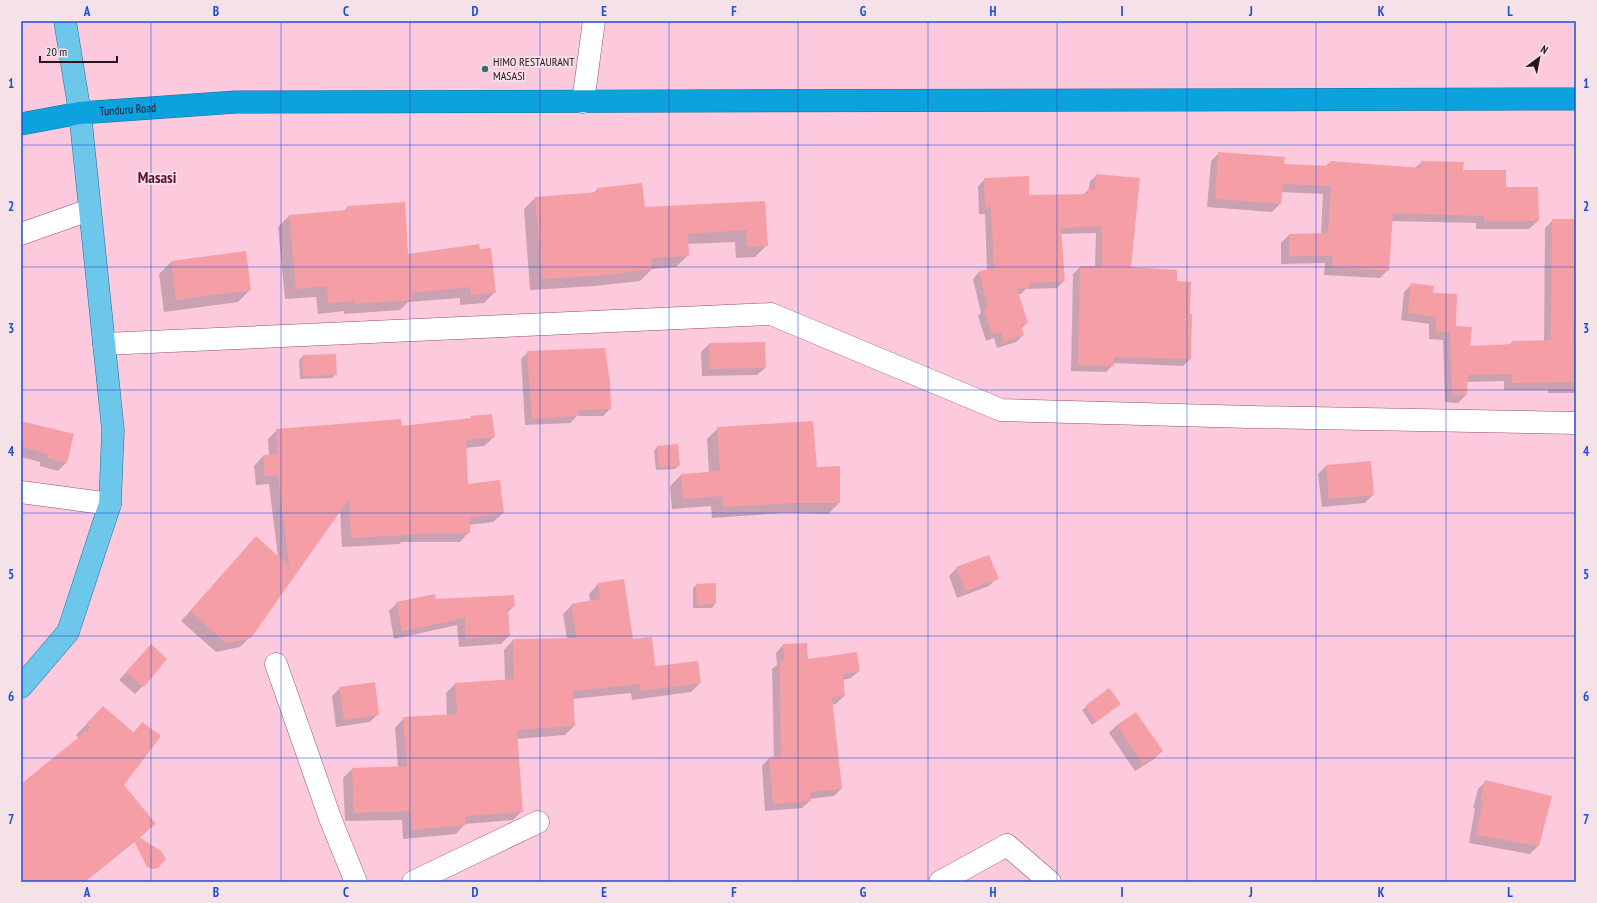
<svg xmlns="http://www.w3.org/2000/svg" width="1597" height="903" font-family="'PT Sans Narrow',sans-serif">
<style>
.shadow{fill:#0003}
.building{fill:#f69ea6}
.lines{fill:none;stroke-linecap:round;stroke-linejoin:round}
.minor-casing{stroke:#964d6d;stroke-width:23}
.major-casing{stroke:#186f9a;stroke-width:23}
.highway-casing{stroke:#186f9a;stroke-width:23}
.minor{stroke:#fff;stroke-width:22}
.major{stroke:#6dc7eb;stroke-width:22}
.highway{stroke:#0ca2dd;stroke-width:22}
.grid{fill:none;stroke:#1d4ed8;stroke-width:1;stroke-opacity:0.55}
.poi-dot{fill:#2f7060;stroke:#f4e2e8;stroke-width:1.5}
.labels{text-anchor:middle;stroke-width:3.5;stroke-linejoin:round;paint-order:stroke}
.poi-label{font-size:12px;fill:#2e101e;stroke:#f4e2e8;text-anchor:start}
.street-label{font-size:12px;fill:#2e101e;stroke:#f4e2e8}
.district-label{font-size:16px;font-weight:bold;fill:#571335;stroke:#f4e2e8}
.neatline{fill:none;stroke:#1d4ed8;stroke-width:1.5}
.grid-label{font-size:13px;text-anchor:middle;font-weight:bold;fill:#1d4ed8}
</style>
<rect width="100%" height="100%" fill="#fdcadd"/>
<path class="shadow" d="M 1219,153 L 1283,165 L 1326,166 L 1330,162 L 1415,168 L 1422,162 L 1462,171 L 1505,188 L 1538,221 L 1529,229 L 1476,229 L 1476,223 L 1391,221 L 1388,270 L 1380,278 L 1324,275 L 1325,263 L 1281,264 L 1281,243 L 1289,235 L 1321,234 L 1323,194 L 1281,192 L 1280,204 L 1272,212 L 1207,207 L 1211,161 Z
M 1097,175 L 1130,268 L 1176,282 L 1190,359 L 1183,366 L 1113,363 L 1113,365 L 1106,372 L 1071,371 L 1073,274 L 1080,267 L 1095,267 L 1096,233 L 1060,234 L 1064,281 L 1057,288 L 1026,289 L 1021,294 L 1018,294 L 1027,323 L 1021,329 L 1023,335 L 1016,342 L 997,348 L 994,338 L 986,341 L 978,316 L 981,313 L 973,279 L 979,272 L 987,270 L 985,214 L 979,214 L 978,186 L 985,179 L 1028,196 L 1083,195 L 1089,189 L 1090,181 Z
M 598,189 L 644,208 L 764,202 L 767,245 L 755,257 L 736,258 L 735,242 L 687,244 L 688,255 L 676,267 L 652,269 L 640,281 L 595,286 L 530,290 L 524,209 L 535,198 L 593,193 Z
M 348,207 L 407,256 L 495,292 L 484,303 L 460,305 L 460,298 L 408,302 L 400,310 L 344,314 L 344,311 L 318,314 L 316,297 L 285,299 L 278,227 L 289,216 L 344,211 Z
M 1553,220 L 1576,220 L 1576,393 L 1548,393 L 1548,390 L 1504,390 L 1504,381 L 1467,382 L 1466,395 L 1458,403 L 1445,402 L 1443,340 L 1429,339 L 1429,324 L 1401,320 L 1404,292 L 1412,284 L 1432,294 L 1469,347 L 1509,345 L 1512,342 L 1544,341 L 1545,228 Z
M 245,252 L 250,290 L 238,302 L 164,312 L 159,274 L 171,262 Z
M 709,344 L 765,368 L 757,375 L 702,376 L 701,352 Z
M 528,352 L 610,409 L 603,416 L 577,416 L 570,423 L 525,425 L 521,359 Z
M 303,356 L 336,374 L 332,378 L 300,379 L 299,360 Z
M 472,417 L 494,437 L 484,446 L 465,448 L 467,485 L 503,513 L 493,522 L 469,525 L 469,532 L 460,542 L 401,542 L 400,544 L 342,547 L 340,510 L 250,637 L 240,647 L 216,652 L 181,621 L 247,547 L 278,557 L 269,484 L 256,485 L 254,466 L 263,456 L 269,456 L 268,439 L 277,430 L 401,427 L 470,419 Z
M 21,425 L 73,435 L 66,463 L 58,471 L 40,466 L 40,462 L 21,457 Z
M 718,428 L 816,468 L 839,503 L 828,514 L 784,513 L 712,518 L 711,506 L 672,509 L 670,486 L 681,475 L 709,473 L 707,439 Z
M 657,447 L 679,465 L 675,469 L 656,470 L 654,451 Z
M 1326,466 L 1373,495 L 1365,503 L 1322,507 L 1318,474 Z
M 957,568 L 997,578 L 989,586 L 957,598 L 949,576 Z
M 598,584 L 632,640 L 654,667 L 700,683 L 691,692 L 632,700 L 631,693 L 572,699 L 574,726 L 565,735 L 516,739 L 522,811 L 513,820 L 465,824 L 456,834 L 403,839 L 402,820 L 345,821 L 343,778 L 352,769 L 398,767 L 395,728 L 404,718 L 447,715 L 446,693 L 455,684 L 505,681 L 504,650 L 513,640 L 567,639 L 563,614 L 572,605 L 590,602 L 589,594 Z
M 697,585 L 715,604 L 712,608 L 693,608 L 693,588 Z
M 435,600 L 514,606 L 507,613 L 509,636 L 501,644 L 459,647 L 457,625 L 394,639 L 389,611 L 397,603 Z
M 151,645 L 143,686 L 135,694 L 119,680 Z
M 783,645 L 807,660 L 859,671 L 851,678 L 842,680 L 844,696 L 836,704 L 832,704 L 841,789 L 834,796 L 809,799 L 810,801 L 802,808 L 765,811 L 762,766 L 769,758 L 774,758 L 772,669 L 777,665 L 776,653 Z
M 340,688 L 378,714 L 370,722 L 336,727 L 332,696 Z
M 1120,704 L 1092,725 L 1082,710 L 1086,707 Z
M 1136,713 L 1162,751 L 1154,759 L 1135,771 L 1109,733 L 1117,725 Z
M 93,717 L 133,733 L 142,723 L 122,785 L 154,824 L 144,834 L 96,873 L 91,867 L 77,882 L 21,882 L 21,795 L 79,738 L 76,735 Z
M 1486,781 L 1551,797 L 1538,846 L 1530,854 L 1469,843 L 1475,808 L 1473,808 L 1478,789 Z"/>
<path class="building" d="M 1218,152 L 1285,157 L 1284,164 L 1330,166 L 1330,161 L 1421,168 L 1421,161 L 1464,162 L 1463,170 L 1506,170 L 1506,187 L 1538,187 L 1539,221 L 1484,221 L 1484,216 L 1393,213 L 1389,271 L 1332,267 L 1333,256 L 1289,256 L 1289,234 L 1328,233 L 1331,186 L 1283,184 L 1281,204 L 1215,199 Z
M 1096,174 L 1140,178 L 1131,267 L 1177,270 L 1177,281 L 1191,282 L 1190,314 L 1192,314 L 1191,359 L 1114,357 L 1114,366 L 1078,365 L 1080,266 L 1102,266 L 1102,226 L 1061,228 L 1065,281 L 1029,283 L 1029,288 L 1017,289 L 1028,323 L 1021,326 L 1024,335 L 1004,342 L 1001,332 L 992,334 L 984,309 L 988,308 L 979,271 L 994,268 L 991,207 L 985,208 L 984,178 L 1029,176 L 1029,195 L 1088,194 L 1088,188 L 1095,189 Z
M 642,183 L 645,207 L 765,201 L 768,246 L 747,247 L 746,230 L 688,234 L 689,256 L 651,258 L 652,269 L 607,275 L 542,279 L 535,197 L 598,192 L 597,188 Z
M 405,202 L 408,254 L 479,244 L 480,249 L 491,248 L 496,293 L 471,295 L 470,287 L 411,293 L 412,300 L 355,304 L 355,301 L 328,303 L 327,286 L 296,289 L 289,215 L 347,210 L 347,206 Z
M 1552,219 L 1576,219 L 1576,324 L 1573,324 L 1574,382 L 1512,383 L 1512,374 L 1468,375 L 1467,395 L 1452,395 L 1450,332 L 1436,332 L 1436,317 L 1408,313 L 1411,283 L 1434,286 L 1433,293 L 1457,294 L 1456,326 L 1472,327 L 1470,346 L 1512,344 L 1512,341 L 1551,340 Z
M 246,251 L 251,290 L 176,300 L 171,261 Z
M 765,342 L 766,368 L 710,369 L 709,343 Z
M 605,348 L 610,382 L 611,409 L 578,410 L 578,416 L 532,419 L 527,351 Z
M 336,354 L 337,375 L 303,376 L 303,355 Z
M 492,414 L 495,437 L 466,440 L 468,484 L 500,480 L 504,513 L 470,518 L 470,533 L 410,534 L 410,535 L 351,538 L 349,499 L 251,638 L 226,643 L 190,611 L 256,536 L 289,566 L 278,475 L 265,476 L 263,455 L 278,454 L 276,429 L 401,419 L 402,426 L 471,418 L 471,416 Z
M 21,421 L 74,434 L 67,463 L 47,458 L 48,454 L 21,447 Z
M 813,421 L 817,467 L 840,466 L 840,503 L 795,503 L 723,507 L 722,496 L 683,499 L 681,474 L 720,471 L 717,427 Z
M 678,444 L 680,466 L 659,467 L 657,446 Z
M 1371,461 L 1374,495 L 1329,499 L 1326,465 Z
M 989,555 L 999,579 L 965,591 L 956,567 Z
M 624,579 L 633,639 L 652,637 L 655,666 L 698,661 L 701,683 L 641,691 L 640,684 L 573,691 L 575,726 L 517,730 L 523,812 L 465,816 L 466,825 L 412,830 L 410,811 L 354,813 L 352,768 L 407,766 L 403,717 L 457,714 L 455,683 L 514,679 L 513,639 L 577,638 L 571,604 L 600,599 L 598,583 Z
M 716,583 L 716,604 L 697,605 L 696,584 Z
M 435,594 L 436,599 L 514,595 L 515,606 L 508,608 L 510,636 L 466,639 L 465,618 L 402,631 L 396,602 Z
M 807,643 L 808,659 L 857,652 L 860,671 L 843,674 L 845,696 L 832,698 L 842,789 L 810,792 L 811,801 L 773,804 L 769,757 L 781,756 L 780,661 L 784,660 L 783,644 Z
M 151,644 L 167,659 L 144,687 L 126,672 Z
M 375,682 L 379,715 L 344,720 L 339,687 Z
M 1109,688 L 1121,704 L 1096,722 L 1085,706 Z
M 103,706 L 134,733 L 142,722 L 161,736 L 124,785 L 156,824 L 139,837 L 161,851 L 166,859 L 158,868 L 153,869 L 147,867 L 134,841 L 85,882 L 21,882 L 21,784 L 90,728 L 86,724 Z
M 1136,712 L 1163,751 L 1143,764 L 1117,725 Z
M 1485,780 L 1552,796 L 1539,846 L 1476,835 L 1483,800 L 1480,800 Z"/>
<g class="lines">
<g class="minor-casing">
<path id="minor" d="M 583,102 L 594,21
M 21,234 L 89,210
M 104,344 L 771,314 L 1001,410 L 1250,417 L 1576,423
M 21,492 L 110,504
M 276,664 L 330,818 L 356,882
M 413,882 L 538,822
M 940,882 L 1007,845 L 1050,882"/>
</g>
<g class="major-casing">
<path id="major" d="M 21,687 L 68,632 L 110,504 L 113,430 L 80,113 L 65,21"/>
</g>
<g class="highway-casing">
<g id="highway">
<path id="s1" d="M 21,124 L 80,113 L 236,102 L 1576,99"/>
</g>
</g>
<use href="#minor" class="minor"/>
<use href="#major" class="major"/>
<use href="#highway" class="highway"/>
</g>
<path class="grid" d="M 151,21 L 151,882M 281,21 L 281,882M 410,21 L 410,882M 540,21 L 540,882M 669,21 L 669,882M 798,21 L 798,882M 928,21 L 928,882M 1057,21 L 1057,882M 1187,21 L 1187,882M 1316,21 L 1316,882M 1446,21 L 1446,882M 21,145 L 1576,145M 21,267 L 1576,267M 21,390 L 1576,390M 21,513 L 1576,513M 21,636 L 1576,636M 21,758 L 1576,758"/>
<circle class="poi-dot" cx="485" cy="69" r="4"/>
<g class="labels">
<g class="poi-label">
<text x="493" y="66">HIMO RESTAURANT<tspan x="493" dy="14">MASASI</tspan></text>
</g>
<g class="street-label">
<text dy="4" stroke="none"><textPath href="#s1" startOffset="108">Tunduru Road</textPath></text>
</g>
<g class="district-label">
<text x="157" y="183">Masasi</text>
</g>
</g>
<rect width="1597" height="903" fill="none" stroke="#f4e2e8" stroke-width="44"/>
<g transform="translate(1539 58) rotate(32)" stroke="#f4e2e8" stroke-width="3" paint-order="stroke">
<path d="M0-3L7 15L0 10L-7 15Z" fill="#2e101e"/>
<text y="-6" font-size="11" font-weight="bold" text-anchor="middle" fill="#2e101e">N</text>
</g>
<path d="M40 56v6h77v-6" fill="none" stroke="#2e101e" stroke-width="2"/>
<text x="46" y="56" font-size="12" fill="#2e101e" stroke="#f4e2e8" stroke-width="3" paint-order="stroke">20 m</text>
<rect x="22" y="22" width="1553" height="859" class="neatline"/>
<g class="grid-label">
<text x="87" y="16">A</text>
<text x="216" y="16">B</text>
<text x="346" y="16">C</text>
<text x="475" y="16">D</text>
<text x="604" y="16">E</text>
<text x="734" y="16">F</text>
<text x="863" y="16">G</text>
<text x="993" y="16">H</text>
<text x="1122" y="16">I</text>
<text x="1251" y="16">J</text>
<text x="1381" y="16">K</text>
<text x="1510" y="16">L</text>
<text x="11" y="88">1</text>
<text x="1586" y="88">1</text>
<text x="11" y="211">2</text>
<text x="1586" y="211">2</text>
<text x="11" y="333">3</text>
<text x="1586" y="333">3</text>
<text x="11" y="456">4</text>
<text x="1586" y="456">4</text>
<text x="11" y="579">5</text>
<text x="1586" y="579">5</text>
<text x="11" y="701">6</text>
<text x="1586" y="701">6</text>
<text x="11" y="824">7</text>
<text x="1586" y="824">7</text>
<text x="87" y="897">A</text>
<text x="216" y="897">B</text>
<text x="346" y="897">C</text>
<text x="475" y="897">D</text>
<text x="604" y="897">E</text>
<text x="734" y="897">F</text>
<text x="863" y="897">G</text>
<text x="993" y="897">H</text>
<text x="1122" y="897">I</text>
<text x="1251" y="897">J</text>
<text x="1381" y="897">K</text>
<text x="1510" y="897">L</text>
</g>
</svg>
